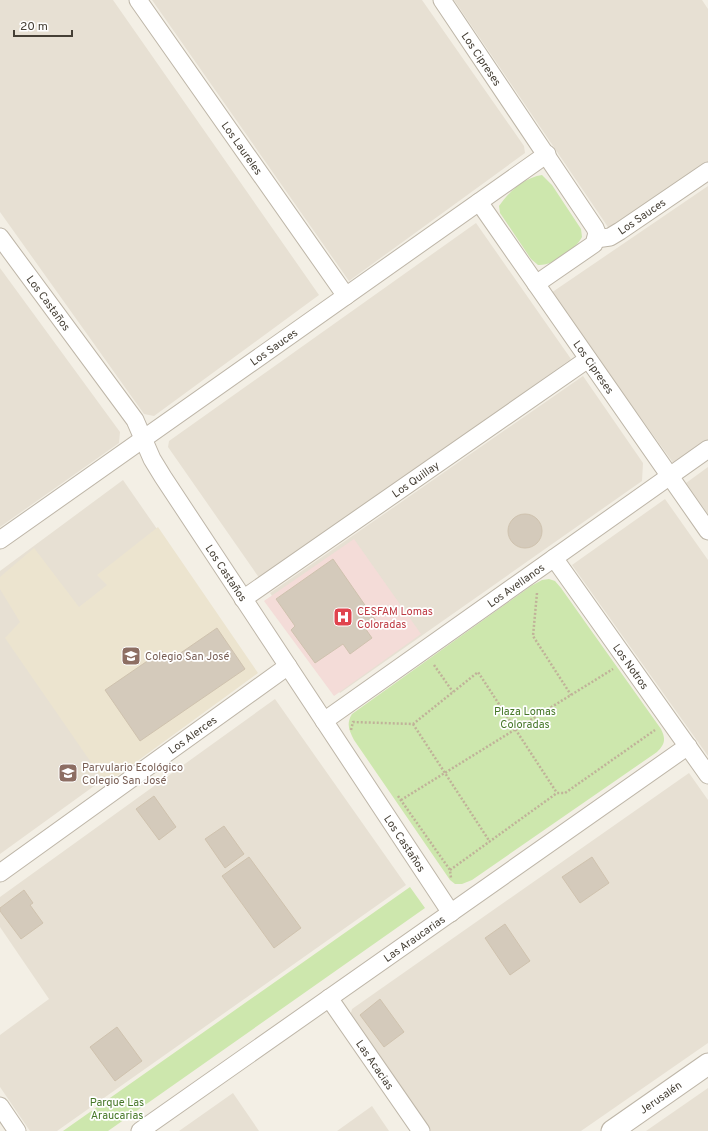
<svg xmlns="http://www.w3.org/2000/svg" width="708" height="1131" font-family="Overpass,sans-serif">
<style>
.residential{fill:#e7e0d3}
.education{fill:#ece4cf}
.medical{fill:#f4dcd8}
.green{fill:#cde7ad}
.building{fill:#d4cabb;stroke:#cfc2ae}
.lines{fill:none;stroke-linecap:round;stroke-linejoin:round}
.minor-casing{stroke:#beb6a8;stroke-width:19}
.tertiary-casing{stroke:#beb6a8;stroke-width:23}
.path{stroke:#c0b299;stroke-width:2.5;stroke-dasharray:2 2;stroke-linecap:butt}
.minor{stroke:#fff;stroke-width:17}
.tertiary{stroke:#fff;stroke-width:21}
.labels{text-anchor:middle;stroke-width:3.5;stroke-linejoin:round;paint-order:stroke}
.street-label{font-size:11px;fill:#453f35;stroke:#fff}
.health-label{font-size:11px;fill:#be3a42;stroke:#fff;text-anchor:start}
.education-label{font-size:11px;fill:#785e54;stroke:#fff;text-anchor:start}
.park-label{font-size:11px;fill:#467728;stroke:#fff}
</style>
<rect width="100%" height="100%" fill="#f3efe5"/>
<path class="residential" d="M 0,0 L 113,0 L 319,295 L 154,416 L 144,414 L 0,212 Z
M 152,0 L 422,0 L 524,146 L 525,153 L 349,281 Z
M 454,0 L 702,0 L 708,9 L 708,163 L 610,230 Z
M 708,186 L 708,440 L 674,464 L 551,293 Z
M 476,223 L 571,359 L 260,579 L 168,447 L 169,441 Z
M 0,268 L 120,432 L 119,443 L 0,527 Z
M 583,376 L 643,463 L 642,481 L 340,693 L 270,593 Z
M 708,467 L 708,514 L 686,483 Z
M 123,480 L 250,663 L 249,674 L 0,854 L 0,571 Z
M 665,499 L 708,560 L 708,756 L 572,565 Z
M 275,699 L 406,885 L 57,1131 L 30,1131 L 0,1087 L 0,1035 L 49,999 L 0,927 L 0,897 Z
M 689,773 L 708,800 L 708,1043 L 581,1131 L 431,1131 L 350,1017 L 352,1009 Z
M 708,1088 L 708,1131 L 646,1131 Z
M 233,1093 L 259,1131 L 179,1131 Z
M 372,1106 L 389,1131 L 337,1131 Z"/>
<path class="education" d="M 158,527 L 258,673 L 106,784 L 5,638 L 20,622 L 0,589 L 0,577 L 34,548 L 79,607 L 107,585 L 97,575 Z"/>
<path class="medical" d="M 354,539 L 421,634 L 334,696 L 264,601 Z"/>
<path class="green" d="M 542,175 L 552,185 L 581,229 L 582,237 C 575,250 553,266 538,265 L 531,259 L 500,213 L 499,206 C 510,191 523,178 542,175 Z
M 549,579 L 555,581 L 561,588 L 661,729 C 666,739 665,744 657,752 L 472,880 L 462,884 L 455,884 L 450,880 L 354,740 C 349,730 346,724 352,714 L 531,586 L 542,580 Z
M 410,887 L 425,908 L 108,1131 L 63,1131 Z"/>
<path class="building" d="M508 531a17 17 0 1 1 34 0a17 17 0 1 1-34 0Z
M 333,559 L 376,621 L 365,628 L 372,638 L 350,654 L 343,644 L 315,663 L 291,630 L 295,626 L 276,599 Z
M 217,628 L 245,669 L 140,741 L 105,690 L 162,651 L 169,661 Z
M 154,796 L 176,827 L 159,840 L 136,809 Z
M 224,826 L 244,854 L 225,868 L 205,839 Z
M 249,857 L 301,928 L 274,948 L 222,876 Z
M 592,857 L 609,883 L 580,903 L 562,877 Z
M 24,890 L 33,903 L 30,905 L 43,923 L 21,939 L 0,911 L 0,908 Z
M 505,924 L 530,961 L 510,975 L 485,938 Z
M 380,999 L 404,1032 L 384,1047 L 360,1015 Z
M 117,1027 L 142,1061 L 115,1081 L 90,1047 Z"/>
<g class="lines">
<g class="minor-casing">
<g id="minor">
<path id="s1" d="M 138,0 L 346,296"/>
<path id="s2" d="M 442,0 L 595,228 L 597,233 L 594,244 L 536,284"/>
<path id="s3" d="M 479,202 L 708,531"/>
<path id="s4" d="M 0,237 L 135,420 L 152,459 L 163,477 L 451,913"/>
<path id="s5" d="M 596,239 L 610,237 L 620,231 L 708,171"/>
<path id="s6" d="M 0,540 L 547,154"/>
<path id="s7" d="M 554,558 L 708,775"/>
<path id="s8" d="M 243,599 L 588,359"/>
<path id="s9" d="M 324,721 L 708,449"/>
<path id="s10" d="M 0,873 L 288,666"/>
<path id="s11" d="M 329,998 L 421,1131"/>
<path d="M 0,1106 L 17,1131"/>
<path id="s12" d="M 140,1131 L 688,746"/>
</g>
</g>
<g class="tertiary-casing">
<g id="tertiary">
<path id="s13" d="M 612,1131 L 708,1064"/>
</g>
</g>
<path class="path" d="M 537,593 L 533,636 L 571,695
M 434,665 L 453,692
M 413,724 L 490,842
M 351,730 L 353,722 L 413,724 L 478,672 L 557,793
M 398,796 L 450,870 L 451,878
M 401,800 L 613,669
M 450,870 L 557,793 L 565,793 L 655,730"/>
<use href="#minor" class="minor"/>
<use href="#tertiary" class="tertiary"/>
</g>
<defs>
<g id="hospital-square" transform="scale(1)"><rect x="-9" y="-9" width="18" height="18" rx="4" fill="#e0444e" stroke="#fff"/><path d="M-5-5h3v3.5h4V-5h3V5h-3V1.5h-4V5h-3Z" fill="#fff"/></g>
<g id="school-square" transform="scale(1)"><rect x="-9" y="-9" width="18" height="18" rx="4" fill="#8d6e63" stroke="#fff"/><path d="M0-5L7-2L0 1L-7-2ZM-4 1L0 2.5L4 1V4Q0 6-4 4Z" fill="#fff"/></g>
</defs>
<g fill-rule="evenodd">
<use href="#hospital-square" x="343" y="617"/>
<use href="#school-square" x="131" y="656"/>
<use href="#school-square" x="68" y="773"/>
</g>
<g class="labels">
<g class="street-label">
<text dy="4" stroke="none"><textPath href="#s2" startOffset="71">Los Cipreses</textPath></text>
<text dy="4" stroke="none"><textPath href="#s1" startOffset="181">Los Laureles</textPath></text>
<text dy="4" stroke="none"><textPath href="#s5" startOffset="52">Los Sauces</textPath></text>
<text dy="4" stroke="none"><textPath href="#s4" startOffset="82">Los Castaños</textPath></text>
<text dy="4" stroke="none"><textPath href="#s6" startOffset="335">Los Sauces</textPath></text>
<text dy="4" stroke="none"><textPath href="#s3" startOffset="201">Los Cipreses</textPath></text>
<text dy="4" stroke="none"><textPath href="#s8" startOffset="210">Los Quillay</textPath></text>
<text dy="4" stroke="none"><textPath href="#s4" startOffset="406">Los Castaños</textPath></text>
<text dy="4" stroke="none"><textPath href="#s9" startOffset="235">Los Avellanos</textPath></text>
<text dy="4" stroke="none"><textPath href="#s7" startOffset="133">Los Notros</textPath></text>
<text dy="4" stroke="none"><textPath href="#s10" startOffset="237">Los Alerces</textPath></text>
<text dy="4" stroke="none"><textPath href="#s4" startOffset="730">Los Castaños</textPath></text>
<text dy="4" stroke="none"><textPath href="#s12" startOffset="335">Las Araucarias</textPath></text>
<text dy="4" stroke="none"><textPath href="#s11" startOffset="81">Las Acacias</textPath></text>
<text dy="4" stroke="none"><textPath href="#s13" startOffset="59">Jerusalén</textPath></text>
</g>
<g class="health-label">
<text x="357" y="615">CESFAM Lomas<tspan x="357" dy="13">Coloradas</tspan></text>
</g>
<g class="education-label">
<text x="145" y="660">Colegio San José</text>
<text x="82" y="771">Parvulario Ecológico<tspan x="82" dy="13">Colegio San José</tspan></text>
</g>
<g class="park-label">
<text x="525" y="715">Plaza Lomas<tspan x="525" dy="13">Coloradas</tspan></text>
<text x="117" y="1106">Parque Las<tspan x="117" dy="13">Araucarias</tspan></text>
</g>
</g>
<path d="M14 30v6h58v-6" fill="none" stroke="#453f35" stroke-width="2"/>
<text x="20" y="30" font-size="12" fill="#453f35" stroke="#ffffff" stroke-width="3" paint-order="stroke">20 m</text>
</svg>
